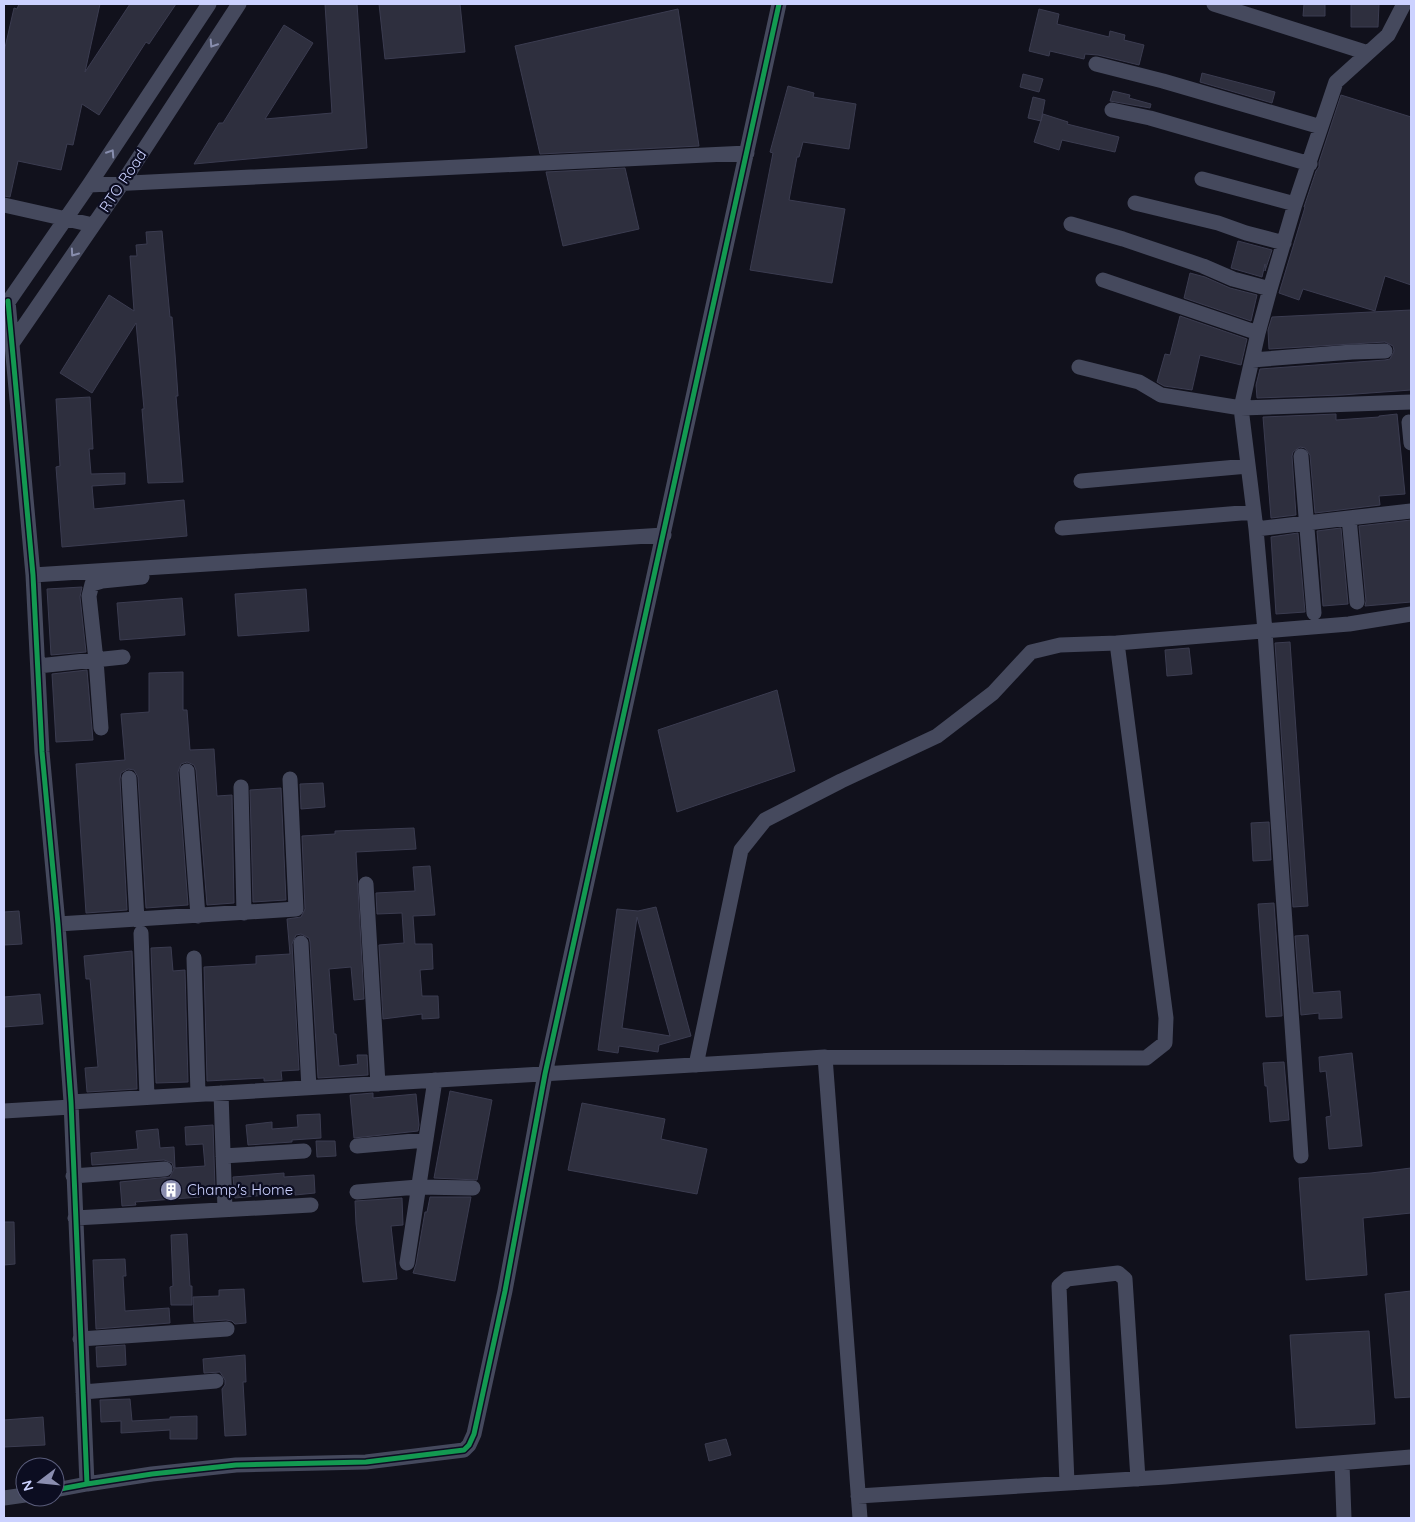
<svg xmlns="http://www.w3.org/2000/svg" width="1415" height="1522" font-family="Quicksand,sans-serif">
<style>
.building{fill:#2e2f3e;stroke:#3b3c50;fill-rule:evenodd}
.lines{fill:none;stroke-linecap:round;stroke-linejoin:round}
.minor{stroke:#45495d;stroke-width:15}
.cycleway-casing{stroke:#0c0d21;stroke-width:8}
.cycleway{stroke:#139951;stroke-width:5}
.oneway{stroke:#888eae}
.labels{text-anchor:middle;stroke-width:4.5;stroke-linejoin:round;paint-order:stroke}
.street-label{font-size:15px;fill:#ccd2ff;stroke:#0c0d21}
.poi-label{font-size:15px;fill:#ccd2ff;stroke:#0c0d21;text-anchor:start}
</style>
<rect width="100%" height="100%" fill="#11111c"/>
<path class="building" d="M 19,4 L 100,4 L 85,72 L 130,4 L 176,4 L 149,44 L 146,42 L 99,115 L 82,104 L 73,145 L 67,144 L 61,170 L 18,161 L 10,197 L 4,196 L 4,52 L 14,8 L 17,9 Z
M 325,4 L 357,4 L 367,148 L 194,164 L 219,123 L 223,123 L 284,25 L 313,43 L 265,119 L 332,113 Z
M 379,4 L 460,4 L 465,52 L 385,59 Z
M 1304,4 L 1325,4 L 1325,16 L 1303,16 Z
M 1351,4 L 1379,4 L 1378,27 L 1351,27 Z
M 678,9 L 699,146 L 540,154 L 515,46 Z
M 1039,9 L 1059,14 L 1057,24 L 1109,37 L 1110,31 L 1125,35 L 1124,40 L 1144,45 L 1139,65 L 1098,55 L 1085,54 L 1084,59 L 1050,51 L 1049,56 L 1029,51 Z
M 1202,73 L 1275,92 L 1272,103 L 1200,82 Z
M 1023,74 L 1043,79 L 1039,92 L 1020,87 Z
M 788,86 L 814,93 L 813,97 L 856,104 L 849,149 L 803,142 L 799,157 L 797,157 L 789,200 L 845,209 L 832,283 L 750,270 L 773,153 L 770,152 Z
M 1113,91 L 1130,95 L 1129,98 L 1151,104 L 1150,108 L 1110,101 Z
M 1341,95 L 1411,117 L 1411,285 L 1385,276 L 1375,311 L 1303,289 L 1299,300 L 1279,293 L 1305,207 L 1304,207 L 1316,171 L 1319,167 L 1319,162 Z
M 1033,97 L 1045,100 L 1041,121 L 1028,118 Z
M 1043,114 L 1068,122 L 1067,124 L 1119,137 L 1115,152 L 1062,140 L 1059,150 L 1034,142 Z
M 625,168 L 639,229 L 563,246 L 546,172 Z
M 162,231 L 170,317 L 172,317 L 175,354 L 178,396 L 176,396 L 183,482 L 148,483 L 142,409 L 144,409 L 136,323 L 92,393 L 60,373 L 109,295 L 134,311 L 130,256 L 137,256 L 136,245 L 147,244 L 146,232 Z
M 1238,241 L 1272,250 L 1265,271 L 1265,264 L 1262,277 L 1231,268 Z
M 1190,273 L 1205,277 L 1230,288 L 1257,295 L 1251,321 L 1184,298 Z
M 1411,310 L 1411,390 L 1342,395 L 1257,398 L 1256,385 L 1260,369 L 1385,360 L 1390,359 L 1394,351 L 1393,346 L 1385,342 L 1269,349 L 1268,330 L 1272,317 Z
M 1180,316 L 1247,339 L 1241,365 L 1200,355 L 1192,390 L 1164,386 L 1157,382 L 1165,354 L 1170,355 Z
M 90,397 L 93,449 L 89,449 L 91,474 L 125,473 L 125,484 L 92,486 L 94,509 L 184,500 L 187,536 L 62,547 L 56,467 L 60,466 L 56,399 Z
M 1336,414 L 1336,420 L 1379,417 L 1379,416 L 1397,414 L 1405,494 L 1379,496 L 1380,505 L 1315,513 L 1310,455 L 1305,448 L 1300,447 L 1293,452 L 1292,456 L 1296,515 L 1271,518 L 1263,417 Z
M 1411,520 L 1411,602 L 1365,606 L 1366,601 L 1359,526 Z
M 1341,528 L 1348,604 L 1323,606 L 1317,531 Z
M 1298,533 L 1305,612 L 1276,614 L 1271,537 Z
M 82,587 L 80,597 L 86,652 L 51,655 L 47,589 Z
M 306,589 L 309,631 L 238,636 L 235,594 Z
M 182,598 L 185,635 L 120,640 L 117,603 Z
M 1290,642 L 1308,906 L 1293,907 L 1275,643 Z
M 1189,648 L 1192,674 L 1167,676 L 1165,650 Z
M 87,670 L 93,740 L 56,742 L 52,674 Z
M 183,672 L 183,710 L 187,710 L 190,750 L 214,749 L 217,796 L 232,795 L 234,903 L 207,905 L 196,770 L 194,765 L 187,762 L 181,764 L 178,772 L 188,905 L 146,908 L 138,777 L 134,770 L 128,769 L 121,773 L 120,779 L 127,910 L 86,913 L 76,764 L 125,760 L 121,714 L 149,712 L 149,673 Z
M 777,690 L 795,771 L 677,812 L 658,730 Z
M 323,783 L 325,807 L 301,809 L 300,784 Z
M 281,788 L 286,900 L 253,902 L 250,790 Z
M 1269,822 L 1271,860 L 1253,861 L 1251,823 Z
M 414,828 L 416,849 L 356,852 L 364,999 L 354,1000 L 351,967 L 329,969 L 334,1034 L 336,1034 L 339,1066 L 358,1064 L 357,1055 L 367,1055 L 368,1075 L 318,1078 L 310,942 L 309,938 L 301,934 L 296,935 L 292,944 L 299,1070 L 281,1071 L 282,1080 L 264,1081 L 264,1078 L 207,1081 L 204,967 L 256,964 L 256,956 L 290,954 L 287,919 L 301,917 L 305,909 L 302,836 L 335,834 L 335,831 Z
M 430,866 L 435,915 L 413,916 L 415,944 L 432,944 L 433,969 L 420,970 L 422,996 L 438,996 L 439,1018 L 422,1019 L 422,1014 L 383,1019 L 379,945 L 404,943 L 402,913 L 377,914 L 376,893 L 415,891 L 413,867 Z
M 1274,903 L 1282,1016 L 1266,1017 L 1258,904 Z
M 656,907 L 691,1036 L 659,1045 L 658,1052 L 619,1046 L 618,1053 L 598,1050 L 617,909 L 638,911 ZM 637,917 L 670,1036 L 622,1028 Z
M 19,911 L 22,944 L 4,945 L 4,912 Z
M 1308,935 L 1313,993 L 1340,991 L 1342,1018 L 1319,1019 L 1319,1013 L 1301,1015 L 1295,936 Z
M 171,947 L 173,971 L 185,970 L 188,1082 L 156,1083 L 151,948 Z
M 132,951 L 137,1089 L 87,1092 L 85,1068 L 98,1067 L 90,979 L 86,979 L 84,956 Z
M 40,994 L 43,1024 L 4,1027 L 4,997 Z
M 1352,1053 L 1362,1146 L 1329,1149 L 1326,1117 L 1331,1116 L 1326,1071 L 1320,1072 L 1319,1057 Z
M 1284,1062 L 1289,1120 L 1270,1122 L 1267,1086 L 1265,1086 L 1263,1063 Z
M 450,1091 L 492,1100 L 477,1180 L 434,1178 Z
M 373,1093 L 373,1098 L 416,1094 L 419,1125 L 418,1131 L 354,1138 L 350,1095 Z
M 582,1103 L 665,1119 L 661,1139 L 707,1149 L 697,1194 L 568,1170 Z
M 320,1114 L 321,1138 L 292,1140 L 292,1142 L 248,1145 L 246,1125 L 272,1122 L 272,1129 L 298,1127 L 297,1115 Z
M 213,1125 L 215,1188 L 200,1189 L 200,1197 L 135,1202 L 136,1205 L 122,1206 L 120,1182 L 170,1177 L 174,1169 L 172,1163 L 164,1160 L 92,1165 L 91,1153 L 138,1149 L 136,1131 L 158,1129 L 160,1148 L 174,1147 L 175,1168 L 205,1166 L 203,1144 L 186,1145 L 185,1127 Z
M 316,1141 L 335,1141 L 336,1156 L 317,1157 Z
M 1411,1168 L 1411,1213 L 1363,1218 L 1367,1275 L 1306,1280 L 1299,1178 L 1371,1173 Z
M 284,1173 L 284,1177 L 314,1175 L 315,1193 L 295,1195 L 295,1192 L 235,1198 L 233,1177 Z
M 430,1197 L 471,1197 L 455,1281 L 413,1273 L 416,1264 L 425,1212 L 427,1212 Z
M 402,1198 L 403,1225 L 391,1226 L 397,1279 L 363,1282 L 356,1224 L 355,1201 Z
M 4,1222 L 14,1222 L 15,1264 L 4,1265 Z
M 187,1234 L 190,1286 L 192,1286 L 192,1305 L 171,1305 L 170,1287 L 173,1286 L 171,1235 Z
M 125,1259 L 126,1276 L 123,1276 L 125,1311 L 169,1308 L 170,1323 L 96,1329 L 93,1260 Z
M 244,1289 L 246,1323 L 235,1324 L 232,1321 L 226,1320 L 194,1322 L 193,1297 L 219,1296 L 219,1290 Z
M 1411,1291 L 1411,1397 L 1395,1398 L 1385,1294 Z
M 1369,1331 L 1375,1424 L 1296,1428 L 1290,1335 Z
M 125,1345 L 126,1365 L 97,1367 L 96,1347 Z
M 245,1355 L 246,1382 L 243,1382 L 246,1435 L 225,1436 L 222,1389 L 225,1385 L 225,1380 L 220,1372 L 204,1373 L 203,1359 Z
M 130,1399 L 132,1421 L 170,1419 L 170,1417 L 197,1416 L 197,1439 L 170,1439 L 170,1430 L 121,1433 L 121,1421 L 101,1422 L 100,1400 Z
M 43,1417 L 45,1445 L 4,1447 L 4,1420 Z
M 726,1439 L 731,1455 L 709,1461 L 705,1444 Z"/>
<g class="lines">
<path class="minor" d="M 1214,4 L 1368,53
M 1096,64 L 1163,81 L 1321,127
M 1112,110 L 1150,118 L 1310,164
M 1202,179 L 1295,204
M 89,185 L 747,153
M 1135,203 L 1218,223 L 1246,233 L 1284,243
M 4,205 L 93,225
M 1071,224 L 1123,239 L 1203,266 L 1233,279 L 1270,289
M 1103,280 L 1258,333
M 8,301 L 33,575 L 42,752 L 58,924 L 71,1102 L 87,1484 L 55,1490
M 4,308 L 89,185 L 209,4
M 11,345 L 121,185 L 239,4
M 1252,360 L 1352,352 L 1385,351
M 1079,367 L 1139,382 L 1161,395 L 1241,408 L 1411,402
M 1409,422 L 1411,443
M 1301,456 L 1314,613
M 1081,481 L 1248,466
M 1349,518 L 1411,511
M 1062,528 L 1253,512
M 1256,529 L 1349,518 L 1357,602
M 33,575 L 664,535
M 38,666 L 123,657
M 101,728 L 96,660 L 89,596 L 92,584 L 102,581 L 142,577
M 187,771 L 198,916
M 129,778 L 137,920
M 241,787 L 244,913
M 366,884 L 378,1084
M 58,924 L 296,909 L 290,779
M 141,933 L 147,1097
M 301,943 L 309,1088
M 194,958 L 198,1094
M 825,1057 L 1146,1058 L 1165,1043 L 1166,1018 L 1117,643
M 696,1065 L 741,850 L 765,820 L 841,781 L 937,736 L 993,693 L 1031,652 L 1060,645 L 1117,643 L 1349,624 L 1411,614
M 221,1093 L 225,1210
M 71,1102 L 825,1057 L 860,1518
M 4,1111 L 71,1107
M 357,1146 L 426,1140
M 223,1156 L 304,1151
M 1301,1156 L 1265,631 L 1256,529 L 1241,408 L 1258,333 L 1270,289 L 1295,204 L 1336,82 L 1388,35 L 1404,4
M 73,1176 L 165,1169
M 357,1192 L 418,1187 L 473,1188
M 75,1218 L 311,1205
M 407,1263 L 435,1080
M 80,1339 L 227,1329
M 83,1392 L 216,1381
M 1342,1464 L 1344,1518
M 1067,1483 L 1059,1286 L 1067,1279 L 1118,1273 L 1125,1279 L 1138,1479
M 87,1484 L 152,1474 L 236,1465 L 366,1462 L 464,1450 L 469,1445 L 474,1434 L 505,1291 L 545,1074 L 779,4
M 858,1496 L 1166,1477 L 1411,1457
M 4,1498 L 25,1495"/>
<g class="cycleway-casing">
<path id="cycleway" d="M 8,301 L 33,575 L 42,752 L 58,924 L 71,1102 L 87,1484 L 55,1490
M 87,1484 L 152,1474 L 236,1465 L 366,1462 L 464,1450 L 469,1445 L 474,1434 L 505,1291 L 545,1074 L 779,4"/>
</g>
<use href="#cycleway" class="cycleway"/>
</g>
<defs><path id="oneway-chevron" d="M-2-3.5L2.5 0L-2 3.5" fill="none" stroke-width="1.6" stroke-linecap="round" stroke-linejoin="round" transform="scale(1.25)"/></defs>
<g class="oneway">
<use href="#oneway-chevron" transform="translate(213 44) rotate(123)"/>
<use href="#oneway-chevron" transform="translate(111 153) rotate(-57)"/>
<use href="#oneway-chevron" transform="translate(74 253) rotate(125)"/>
</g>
<defs>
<g id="building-disc" transform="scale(1.125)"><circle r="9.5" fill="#8b8eb0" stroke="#0c0d21"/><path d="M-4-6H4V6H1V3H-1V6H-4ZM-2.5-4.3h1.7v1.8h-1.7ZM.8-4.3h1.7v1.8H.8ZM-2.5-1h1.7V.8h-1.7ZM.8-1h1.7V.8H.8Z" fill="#fff"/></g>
</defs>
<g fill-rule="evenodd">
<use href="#building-disc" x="171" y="1190"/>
</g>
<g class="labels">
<g class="street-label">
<text transform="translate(123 181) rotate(-56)" y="5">RTO Road</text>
</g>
<g class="poi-label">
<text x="187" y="1195">Champ's Home</text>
</g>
</g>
<rect width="1415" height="1522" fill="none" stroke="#ccd2ff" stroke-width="10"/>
<g transform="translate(40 1482) rotate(254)"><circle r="24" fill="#0c0d21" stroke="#595c7a"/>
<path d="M0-4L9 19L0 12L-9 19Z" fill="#8b8eb0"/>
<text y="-8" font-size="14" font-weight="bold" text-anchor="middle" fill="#ccd2ff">N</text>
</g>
</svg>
